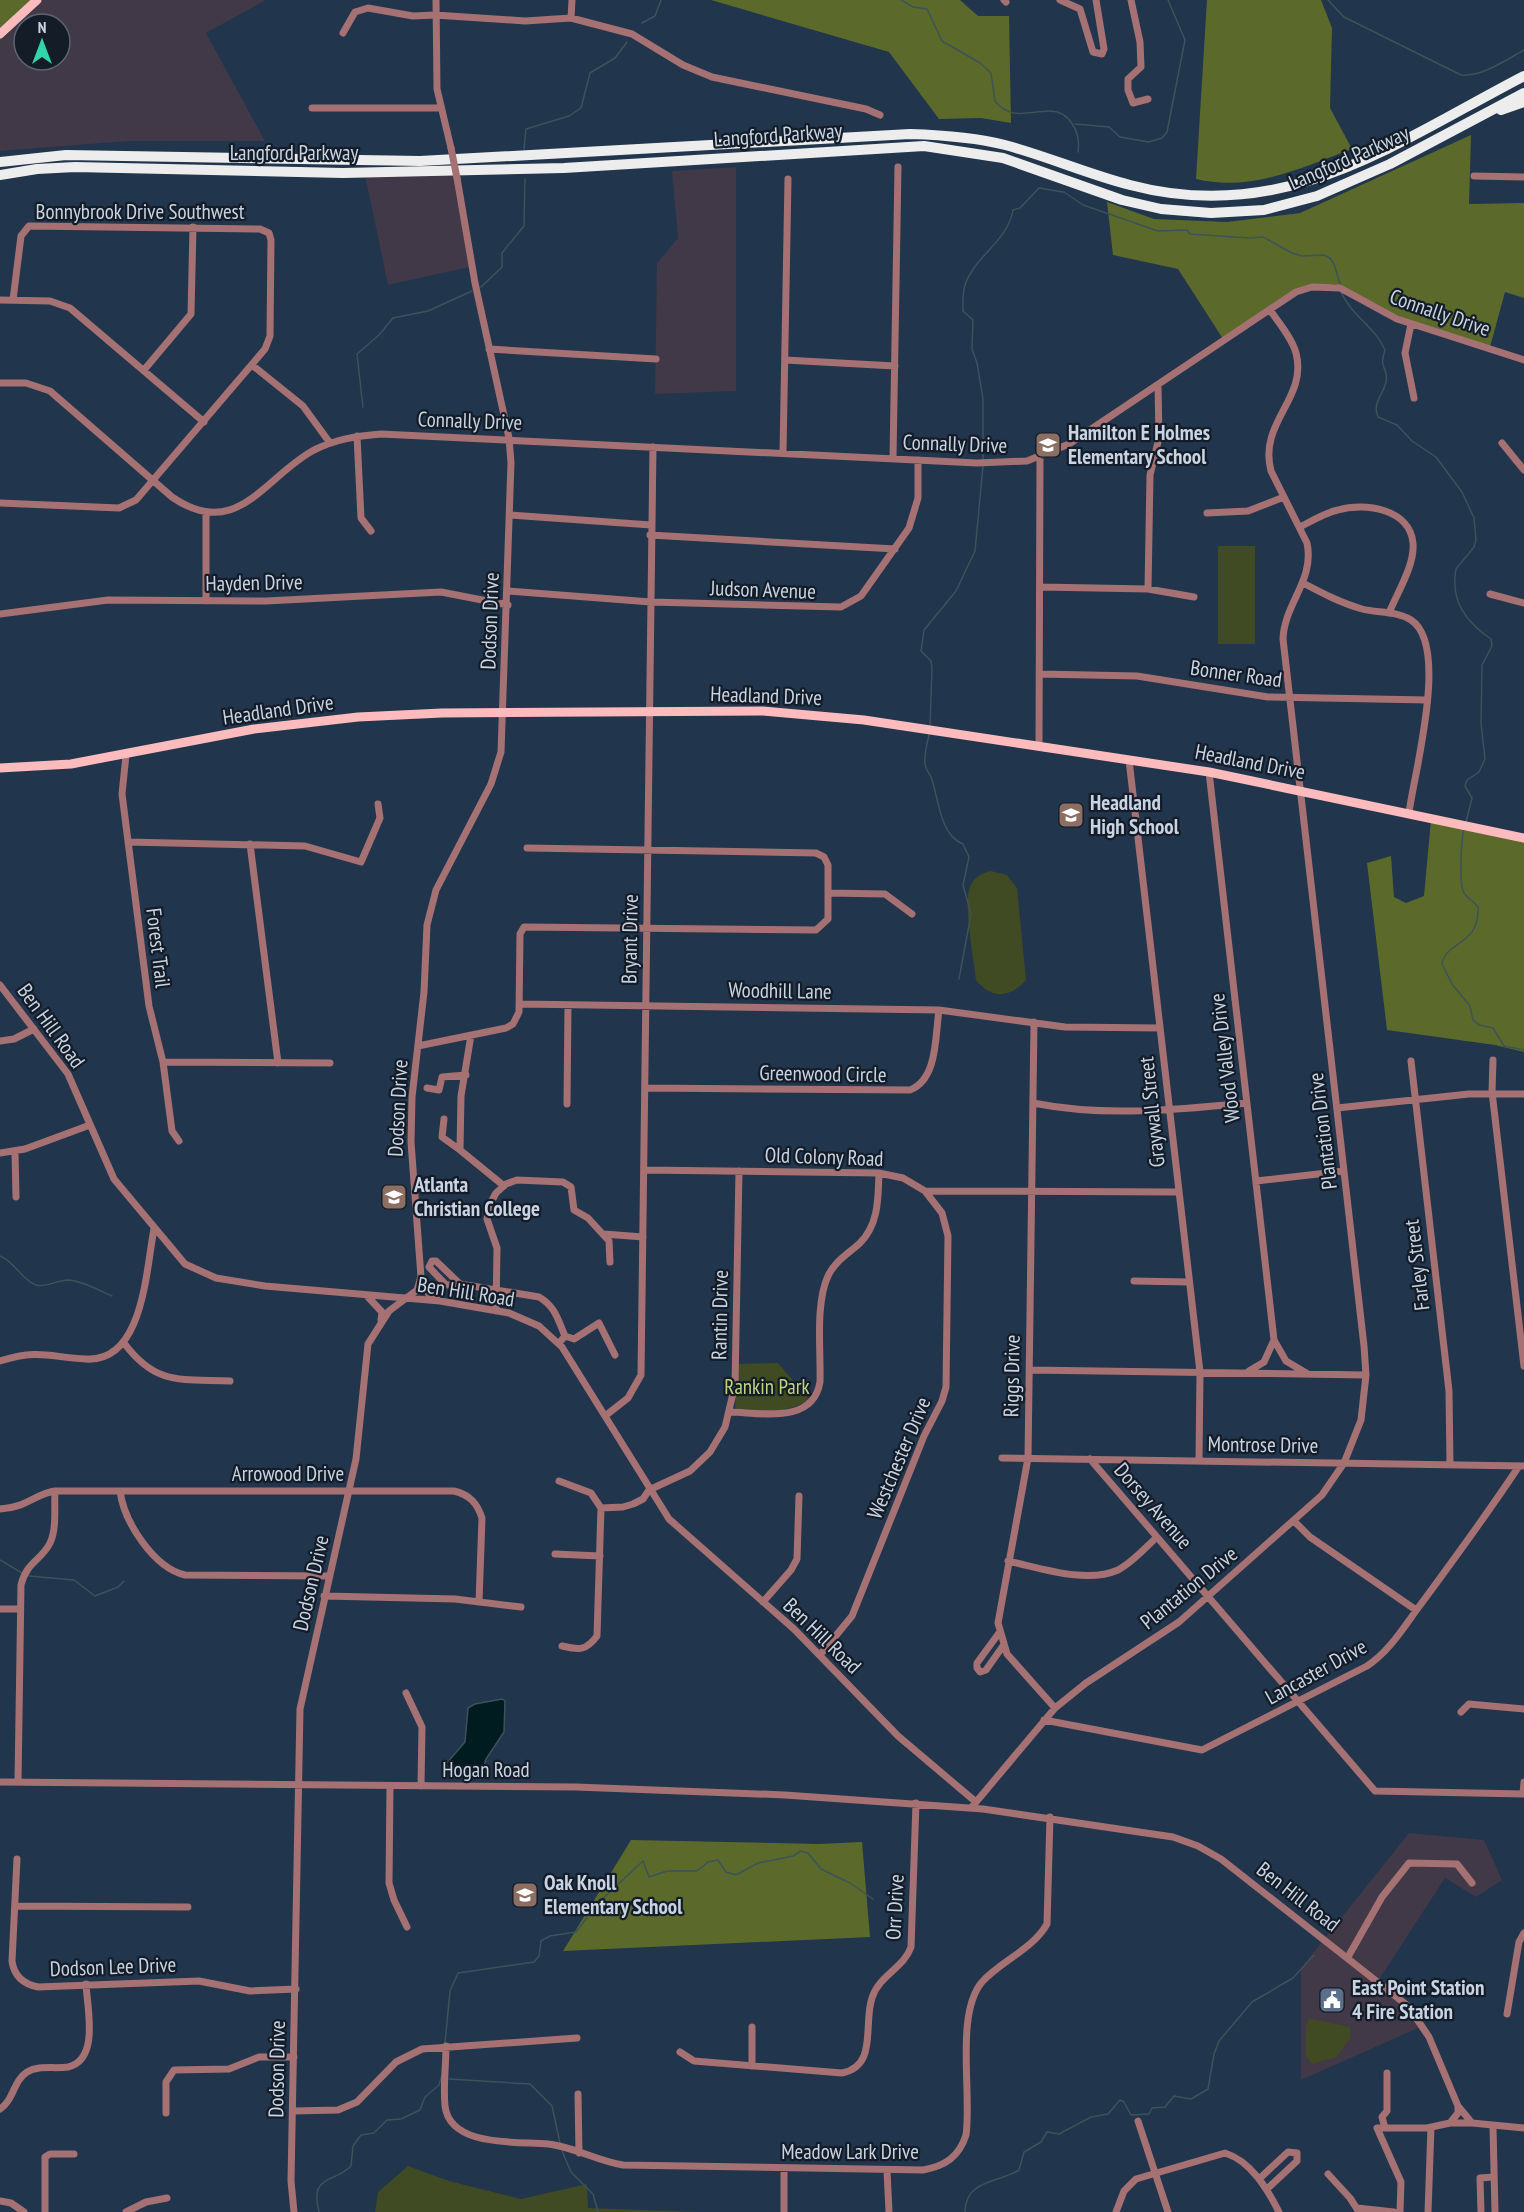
<svg xmlns="http://www.w3.org/2000/svg" width="1524" height="2212" font-family="'PT Sans Narrow',sans-serif">
<style>
.commercial{fill:#413848;fill-rule:evenodd}
.green{fill:#404a23}
.forest{fill:#5b6a2b}
.water{fill:#001c20;stroke:#3c535a;stroke-width:1.5}
.lines{fill:none;stroke-linecap:round;stroke-linejoin:round}
.stream{stroke:#3c535a;stroke-width:1.5}
.minor{stroke:#a67173;stroke-width:7}
.major{stroke:#fdbbbd;stroke-width:9}
.highway{stroke:#ededed;stroke-width:10}
.minor-bridge{stroke:#a67173;stroke-width:7}
.labels{text-anchor:middle;stroke-width:4.5;stroke-linejoin:round;paint-order:stroke}
.street-label{font-size:21px;fill:#c8d4e3;stroke:#131c27}
.poi-label{font-size:21px;font-weight:bold;fill:#c8d4e3;stroke:#131c27;text-anchor:start}
.park-label{font-size:21px;fill:#bfd67b;stroke:#131c27}
</style>
<rect width="100%" height="100%" fill="#21354d"/>
<path class="commercial" d="M 36,0 L 266,0 L 206,33 L 265,141 L 128,141 L 0,151 L 0,40 L 38,4 ZM 24,24 L 60,24 L 60,60 L 24,60 Z
M 736,167 L 736,391 L 655,394 L 657,263 L 678,238 L 672,171 Z
M 365,175 L 459,175 L 474,266 L 388,285 Z
M 1409,1833 L 1484,1840 L 1502,1880 L 1476,1897 L 1445,1878 L 1380,1978 L 1403,1997 L 1425,2025 L 1301,2080 L 1301,1968 Z"/>
<path class="green" d="M 1218,546 L 1255,546 L 1255,644 L 1218,644 Z
M 991,871 L 1007,875 L 1017,888 L 1026,980 C 1010,998 992,1000 976,980 C 974,960 963,903 970,887 C 974,877 982,873 991,871 Z
M 778,1363 L 809,1399 C 794,1413 754,1413 735,1408 L 738,1364 Z
M 1309,2018 L 1350,2027 L 1350,2038 L 1337,2057 L 1312,2064 L 1306,2056 L 1306,2026 Z
M 408,2166 L 449,2181 L 521,2199 L 587,2184 L 588,2208 L 698,2212 L 375,2212 L 378,2192 Z"/>
<path class="forest" d="M 0,0 L 36,0 L 39,3 L 0,40 Z
M 711,0 L 960,0 L 978,16 L 1009,16 L 1011,123 L 981,118 L 939,119 L 889,52 Z
M 1207,0 L 1321,0 L 1332,28 L 1330,108 L 1352,149 C 1301,168 1251,192 1196,179 Z
M 1471,135 L 1469,204 L 1524,203 L 1524,298 L 1505,292 L 1490,347 L 1408,321 L 1335,284 L 1303,287 L 1225,342 L 1178,269 L 1113,255 L 1107,202 L 1154,219 L 1227,222 L 1300,213 Z
M 1431,820 L 1524,840 L 1524,1052 L 1495,1045 L 1387,1030 L 1367,863 L 1391,856 L 1394,897 L 1406,903 L 1424,896 Z
M 631,1840 L 819,1844 L 862,1842 L 870,1937 L 563,1951 Z"/>
<path class="water" d="M 502,1699 L 505,1701 L 504,1732 L 486,1759 L 480,1779 L 450,1770 L 446,1764 L 465,1742 L 468,1708 L 475,1704 Z"/>
<g class="lines">
<path class="stream" d="M 901,0 L 913,7 L 927,9 L 942,41 L 980,63 L 991,73 L 995,101 C 1010,120 1027,112 1048,111 C 1070,110 1081,133 1078,152
M 1328,0 L 1344,17 L 1461,75 C 1482,77 1506,60 1524,50
M 642,23 L 655,16 L 661,0
M 1075,124 L 1109,127 L 1120,137 L 1149,142 L 1162,138 L 1167,132 L 1185,40 L 1168,0
M 524,149 L 526,129 L 569,116 L 581,108 L 590,73 L 615,58 L 627,42
M 1064,192 L 1083,205 L 1158,231 L 1187,230 L 1190,234 L 1249,238 L 1263,237 L 1292,253 L 1302,256 L 1324,255 L 1330,258 L 1334,264 L 1340,284
M 481,287 L 502,267 L 502,253 L 524,226 L 525,179
M 1341,292 C 1351,315 1376,328 1385,350 C 1378,370 1389,367 1386,382 C 1383,395 1372,403 1378,417 L 1397,425 L 1412,441 L 1436,457 L 1462,492 L 1474,518 L 1476,540 L 1474,547 L 1456,569 C 1450,601 1466,622 1491,639 L 1492,646 L 1482,665 L 1481,723 L 1485,759 L 1479,772 L 1467,780 L 1465,786 L 1472,798 L 1466,822
M 363,407 L 357,354 L 379,335 L 393,318 L 428,311 L 472,291
M 983,461 L 983,399 L 977,363 L 972,349 L 973,320 L 963,311 C 963,301 962,291 966,282 C 977,255 1008,240 1013,210 L 1020,208 L 1039,188 L 1063,192
M 930,727 L 932,668 L 931,661 L 921,651 L 924,630 L 956,591 L 975,551 L 983,466
M 929,735 C 927,744 924,754 925,763 C 925,770 931,774 932,780 C 939,801 940,835 963,844 L 969,857 L 963,885 L 971,914 L 959,979
M 1464,830 C 1461,840 1459,885 1464,893 C 1468,899 1474,901 1478,907 C 1480,946 1446,940 1442,964 L 1452,984 L 1470,1006 L 1473,1020 L 1479,1025 L 1493,1028 L 1504,1046 L 1524,1050
M 0,1256 C 15,1262 22,1280 36,1285 C 46,1288 57,1280 68,1280 C 83,1281 98,1290 112,1296
M 0,1560 L 22,1573
M 29,1576 L 74,1580 L 95,1596 L 118,1587 L 124,1581
M 445,2043 L 450,1991 L 458,1973 L 534,1962 L 539,1956 L 541,1941 L 550,1936 L 576,1932 L 598,1903 L 643,1861 L 649,1877 L 667,1871 L 697,1871 L 708,1862 L 718,1860 L 726,1872 L 736,1875 L 758,1863 L 793,1856 L 801,1851 L 808,1853 L 821,1869 L 850,1883 L 873,1899
M 449,2079 L 530,2084 L 552,2106 L 560,2143
M 562,2151 L 571,2172 L 593,2194 L 598,2212
M 319,2212 C 309,2174 335,2183 351,2166 L 353,2146 L 361,2135 L 374,2133 L 387,2120 L 401,2119 L 420,2110 L 425,2097 L 439,2085 L 442,2075
M 965,2212 C 965,2180 998,2183 1019,2170 L 1024,2152 L 1041,2142 L 1047,2132 L 1059,2134 L 1091,2117 L 1108,2114 L 1120,2100 L 1124,2102 L 1131,2115 L 1149,2114 L 1152,2108 L 1165,2107 L 1174,2096 L 1191,2099 L 1208,2089 L 1214,2054 L 1219,2041 L 1252,2002 L 1293,1978 L 1314,1955"/>
<path class="minor" d="M 436,0 L 437,89 L 451,148
M 1004,0 L 1006,2
M 1060,0 L 1080,9 L 1093,52 L 1102,54 L 1104,49 L 1096,0
M 1131,0 L 1140,42 L 1141,67 L 1128,79 L 1128,90 L 1133,103 L 1148,99
M 571,18 L 572,0
M 343,33 L 355,12 L 368,8 L 413,16 L 435,15 L 525,21 L 571,18 L 632,34 L 683,65 L 712,77 L 866,109 L 880,115
M 312,108 L 440,108
M 1474,176 L 1524,177
M 0,300 L 50,301 L 70,308 L 204,422
M 1411,324 L 1405,353 L 1414,398
M 489,349 L 656,359
M 785,360 L 895,366
M 252,365 L 303,406 L 330,443
M 144,370 L 191,314 L 193,227
M 0,383 L 26,383 L 50,391 L 172,497 C 237,542 264,477 314,450 C 336,439 357,436 381,434 L 977,463 L 1027,461 L 1069,444 L 1296,292 L 1312,287 L 1340,288 L 1397,319 L 1524,360
M 357,436 L 361,518 L 371,531
M 1502,443 L 1524,470
M 783,453 L 788,179
M 893,458 L 898,167
M 0,503 L 119,508 L 136,500 L 265,349 L 270,336 L 271,240 L 269,233 L 260,229 L 29,226 L 21,236 L 13,300
M 1207,513 L 1248,511 L 1284,497
M 510,515 L 651,525
M 1300,527 C 1312,521 1324,513 1338,510 C 1365,502 1410,509 1413,543 C 1415,565 1397,593 1389,613
M 650,535 L 895,549
M 1303,583 C 1322,593 1341,603 1362,609 C 1377,613 1397,611 1411,620 C 1450,645 1414,773 1409,813
M 1041,587 L 1148,589 L 1194,597
M 1148,589 L 1150,475 L 1159,438 L 1158,385
M 508,591 L 651,602 L 841,607 L 861,596 L 909,528 L 918,498 L 918,460
M 1490,594 L 1524,603
M 206,601 L 206,512
M 0,614 L 108,600 L 266,601 L 441,592 L 508,605
M 1040,674 L 1137,676 L 1268,697 L 1427,700
M 1039,746 L 1040,457
M 126,755 L 122,794 L 149,1006 L 163,1062 L 172,1131 L 179,1141
M 1129,760 L 1200,1372 L 1199,1460
M 1209,772 L 1274,1340 L 1286,1361 L 1308,1374
M 128,842 L 305,846 L 361,862 L 380,818 L 378,804
M 250,844 L 278,1063
M 829,893 L 885,894 L 912,914
M 0,985 L 68,1074 L 114,1179 L 185,1264 L 216,1278 L 265,1286 L 440,1301 L 509,1313 L 539,1326 L 562,1347 L 669,1519 L 794,1629 L 898,1736 L 976,1802
M 519,1004 L 939,1010 L 1065,1027 L 1160,1028
M 1034,1022 L 1028,1458 L 998,1623 L 1007,1654 L 1055,1708
M 471,1035 L 461,1096 L 460,1150 L 504,1186
M 0,1041 L 14,1039 L 34,1029
M 418,1046 L 506,1028 L 513,1024 L 519,1012 L 520,934 L 524,927 L 816,930 L 828,919 L 828,865 L 824,857 L 816,853 L 527,848
M 1493,1060 L 1492,1092 L 1524,1366
M 1411,1061 L 1449,1391 L 1450,1465
M 163,1062 L 330,1063
M 427,1088 L 439,1090 L 442,1077 L 466,1075
M 645,1088 L 910,1090 C 938,1079 935,1036 939,1010
M 1033,1103 C 1103,1117 1176,1110 1247,1103
M 567,1104 L 568,1005
M 1337,1108 L 1469,1094 L 1524,1094
M 444,1119 L 442,1137 L 460,1150
M 15,1152 L 16,1197
M 0,1153 L 25,1149 L 90,1125
M 644,1170 L 879,1173 L 903,1178 L 925,1191 L 1178,1192
M 1256,1181 L 1344,1171
M 604,1234 L 643,1237
M 420,1280 L 430,1296 L 438,1300
M 1134,1281 L 1189,1282
M 460,1284 L 436,1261 L 432,1261 L 429,1267 L 446,1285 L 460,1284 L 539,1297 C 555,1306 558,1320 565,1336 L 559,1343
M 367,1296 L 382,1312 L 381,1320
M 496,1311 L 497,1248 L 487,1219 L 489,1206 L 496,1193 L 506,1184 L 517,1180 L 563,1182 L 571,1187 L 574,1210 L 588,1218 L 609,1241 L 610,1262
M 565,1336 L 574,1339 L 599,1323 L 615,1355
M 124,1343 C 156,1386 181,1379 230,1381
M 0,1361 C 40,1349 48,1357 86,1359 C 144,1363 146,1268 154,1229
M 1029,1370 L 1366,1375
M 1249,1371 L 1264,1362 L 1274,1340
M 731,1412 C 763,1413 813,1424 820,1382 C 821,1351 815,1304 828,1276 C 835,1261 848,1254 860,1243 C 879,1224 878,1198 879,1173
M 605,1416 L 628,1398 L 641,1375 L 653,447
M 1002,1458 L 1524,1466
M 1090,1459 L 1375,1791 L 1524,1794
M 559,1481 L 591,1493 L 601,1508 L 597,1636 C 586,1651 579,1650 562,1646
M 120,1491 C 124,1522 154,1568 185,1575 L 328,1576
M 601,1508 L 623,1507 L 633,1504 L 643,1499 L 649,1490 L 690,1471 L 710,1452 L 725,1427 L 735,1385 L 739,1171
M 0,1509 C 25,1508 35,1494 55,1491 L 454,1491 C 470,1495 477,1503 482,1518 L 479,1602
M 1295,1522 L 1310,1537 L 1416,1610
M 555,1554 L 600,1556
M 1008,1561 C 1041,1568 1086,1584 1118,1570 C 1132,1563 1145,1548 1157,1537
M 324,1596 L 455,1599 L 521,1607
M 763,1602 L 791,1570 L 797,1559 L 799,1496
M 0,1609 L 20,1609
M 999,1633 L 977,1663 L 977,1668 L 980,1672 L 986,1670 L 1003,1646
M 820,1655 L 852,1616 L 924,1436 L 942,1401 L 946,1387 L 948,1236 L 942,1213 L 925,1191
M 406,1693 L 422,1727 L 421,1786
M 1461,1712 L 1469,1704 L 1524,1709
M 1044,1720 L 1202,1750 L 1367,1666 C 1390,1651 1405,1625 1421,1604 C 1455,1558 1488,1513 1519,1466
M 0,1782 L 576,1787 L 785,1795 L 983,1809 L 1173,1837 L 1198,1846 L 1221,1859 L 1408,2006 L 1429,2037 L 1458,2106 L 1472,2123 L 1524,2128
M 18,1782 L 21,1585 C 27,1561 41,1561 50,1543 C 57,1529 54,1507 55,1491
M 390,1786 L 389,1883 L 394,1900 L 407,1927
M 1523,1793 L 1524,1782
M 971,1808 L 1055,1708 L 1086,1683 L 1179,1622 L 1322,1495 L 1344,1463 L 1361,1420 L 1366,1375 L 1364,1346 L 1283,639 C 1284,604 1315,580 1307,543 L 1271,471 C 1258,422 1308,399 1296,353 C 1292,338 1279,323 1270,310
M 17,1859 L 12,1961 C 14,1976 23,1984 38,1987 L 199,1981 L 250,1991 L 296,1989
M 16,1906 L 188,1907
M 1348,1957 L 1382,1897 L 1409,1863 L 1457,1864 L 1472,1883
M 1507,2014 L 1519,1942 L 1524,1933
M 446,2046 C 446,2065 443,2086 445,2106 C 450,2148 519,2141 548,2144 C 574,2147 598,2161 623,2165 L 923,2170 C 945,2166 959,2157 966,2135 C 972,2093 955,2014 982,1982 C 1001,1961 1033,1949 1047,1924 L 1050,1817
M 680,2052 L 694,2061 L 842,2073 C 878,2066 863,2024 872,1998 C 879,1975 904,1968 911,1947 L 916,1803
M 752,2066 L 752,2027
M 578,2094 L 579,2153
M 1458,2106 L 1458,2113 L 1450,2123 L 1472,2123
M 0,2109 C 14,2100 13,2081 27,2072 C 39,2065 54,2069 68,2067 C 100,2060 87,2007 86,1984
M 293,2111 L 338,2110 L 357,2102 L 396,2062 L 422,2049 L 577,2038
M 166,2113 L 166,2082 L 174,2070 L 229,2069 L 259,2057 L 294,2057
M 1138,2121 L 1168,2212
M 1493,2127 L 1495,2212
M 1385,2128 L 1382,2117 L 1387,2111 L 1387,2073
M 887,2170 L 889,2212
M 1328,2174 L 1350,2198 L 1359,2212
M 1259,2179 L 1288,2152 L 1297,2153 L 1297,2161 L 1267,2189
M 0,2201 L 11,2203 L 24,2212
M 1357,2208 L 1394,2212
M 45,2212 L 45,2157 L 50,2154 L 74,2154
M 126,2212 L 146,2202 L 167,2198
M 294,2212 L 291,2181 L 300,1709 L 356,1459 L 368,1344 L 389,1311 L 417,1290 L 421,1277 L 411,1142 L 412,1097 L 424,992 L 427,925 L 436,890 L 491,784 L 501,752 L 511,463 L 509,438 L 475,283 L 457,178
M 784,2212 L 784,2169
M 1116,2212 L 1124,2191 L 1136,2179 L 1225,2153 C 1251,2161 1268,2190 1279,2212
M 1400,2212 L 1401,2182 L 1377,2128 L 1427,2128 L 1450,2123
M 1428,2212 L 1431,2127
M 1481,2212 L 1480,2178 L 1494,2177"/>
<path class="major" d="M 0,34 L 37,0
M 0,768 L 71,764 L 254,729 L 358,717 L 442,713 L 763,711 L 864,720 L 1209,772 L 1524,838"/>
<path class="highway" d="M 1501,110 L 1524,102
M 0,162 L 66,155 L 420,161 L 910,134 C 942,135 974,137 1005,145 C 1047,156 1087,174 1130,185 C 1285,226 1393,144 1524,76
M 0,175 L 37,169 L 75,167 L 343,173 L 564,168 L 924,146 L 1003,158 L 1122,200 L 1161,209 L 1211,213 L 1264,210 L 1317,196 L 1390,164 L 1524,93"/>
<path class="minor-bridge" d="M 451,148 L 457,178"/>
</g>
<defs>
<g id="school-square" transform="scale(1.35)"><rect x="-9" y="-9" width="18" height="18" rx="4" fill="#8d6e63" stroke="#131c27"/><path d="M0-5L7-2L0 1L-7-2ZM-4 1L0 2.5L4 1V4Q0 6-4 4Z" fill="#fff"/></g>
<g id="civic-square" transform="scale(1.35)"><rect x="-9" y="-9" width="18" height="18" rx="4" fill="#5c6f8a" stroke="#131c27"/><path d="M-.6-6.5H3V-4.5H.6V-3L4-1V1h2V6H-6V1h2V-1L-.6-3ZM-1.2 2.5V6h2.4V2.5Z" fill="#fff"/></g>
</defs>
<g fill-rule="evenodd">
<use href="#school-square" x="1048" y="445"/>
<use href="#school-square" x="1071" y="815"/>
<use href="#school-square" x="394" y="1197"/>
<use href="#school-square" x="525" y="1895"/>
<use href="#civic-square" x="1332" y="2000"/>
</g>
<g class="labels">
<g class="street-label">
<text transform="translate(778 135) rotate(-4)" y="7">Langford Parkway</text>
<text x="294" y="160">Langford Parkway</text>
<text transform="translate(1349 158) rotate(-24)" y="7">Langford Parkway</text>
<text x="140" y="219">Bonnybrook Drive Southwest</text>
<text transform="translate(1440 313) rotate(19)" y="7">Connally Drive</text>
<text transform="translate(470 421) rotate(2)" y="7">Connally Drive</text>
<text transform="translate(955 444) rotate(2)" y="7">Connally Drive</text>
<text transform="translate(254 583) rotate(-1)" y="7">Hayden Drive</text>
<text transform="translate(763 590) rotate(2)" y="7">Judson Avenue</text>
<text transform="translate(490 621) rotate(-88)" y="7">Dodson Drive</text>
<text transform="translate(1236 674) rotate(8)" y="7">Bonner Road</text>
<text transform="translate(766 696) rotate(2)" y="7">Headland Drive</text>
<text transform="translate(278 710) rotate(-8)" y="7">Headland Drive</text>
<text transform="translate(1250 762) rotate(11)" y="7">Headland Drive</text>
<text transform="translate(630 939) rotate(-89)" y="7">Bryant Drive</text>
<text transform="translate(158 948) rotate(83)" y="7">Forest Trail</text>
<text transform="translate(780 991) rotate(1)" y="7">Woodhill Lane</text>
<text transform="translate(51 1026) rotate(54)" y="7">Ben Hill Road</text>
<text transform="translate(1225 1058) rotate(-97)" y="7">Wood Valley Drive</text>
<text transform="translate(823 1074) rotate(1)" y="7">Greenwood Circle</text>
<text transform="translate(398 1108) rotate(-87)" y="7">Dodson Drive</text>
<text transform="translate(1152 1112) rotate(-96)" y="7">Graywall Street</text>
<text transform="translate(1323 1131) rotate(-97)" y="7">Plantation Drive</text>
<text transform="translate(824 1157) rotate(2)" y="7">Old Colony Road</text>
<text transform="translate(1417 1265) rotate(-97)" y="7">Farley Street</text>
<text transform="translate(466 1292) rotate(9)" y="7">Ben Hill Road</text>
<text transform="translate(720 1315) rotate(-89)" y="7">Rantin Drive</text>
<text transform="translate(1012 1376) rotate(-89)" y="7">Riggs Drive</text>
<text transform="translate(1263 1445) rotate(1)" y="7">Montrose Drive</text>
<text transform="translate(899 1458) rotate(-67)" y="7">Westchester Drive</text>
<text x="288" y="1481">Arrowood Drive</text>
<text transform="translate(1153 1506) rotate(49)" y="7">Dorsey Avenue</text>
<text transform="translate(311 1583) rotate(-77)" y="7">Dodson Drive</text>
<text transform="translate(1189 1588) rotate(-39)" y="7">Plantation Drive</text>
<text transform="translate(822 1636) rotate(44)" y="7">Ben Hill Road</text>
<text transform="translate(1316 1672) rotate(-29)" y="7">Lancaster Drive</text>
<text x="486" y="1777">Hogan Road</text>
<text transform="translate(1298 1897) rotate(38)" y="7">Ben Hill Road</text>
<text transform="translate(895 1907) rotate(-87)" y="7">Orr Drive</text>
<text transform="translate(113 1967) rotate(-2)" y="7">Dodson Lee Drive</text>
<text transform="translate(277 2069) rotate(-89)" y="7">Dodson Drive</text>
<text x="850" y="2159">Meadow Lark Drive</text>
</g>
<g class="poi-label">
<text x="1068" y="440">Hamilton E Holmes<tspan x="1068" dy="24">Elementary School</tspan></text>
<text x="1090" y="810">Headland<tspan x="1090" dy="24">High School</tspan></text>
<text x="414" y="1192">Atlanta<tspan x="414" dy="24">Christian College</tspan></text>
<text x="544" y="1890">Oak Knoll<tspan x="544" dy="24">Elementary School</tspan></text>
<text x="1352" y="1995">East Point Station<tspan x="1352" dy="24">4 Fire Station</tspan></text>
</g>
<g class="park-label">
<text x="767" y="1394">Rankin Park</text>
</g>
</g>
<g transform="translate(42 42)"><circle r="28" fill="#131c27" stroke="#5b6672" stroke-width="1.5"/>
<path d="M0-4.5L10 22L0 15L-10 22Z" fill="#32d4a9"/>
<text y="-9" font-size="16" font-weight="bold" text-anchor="middle" fill="#c8d4e3">N</text>
</g>
</svg>
